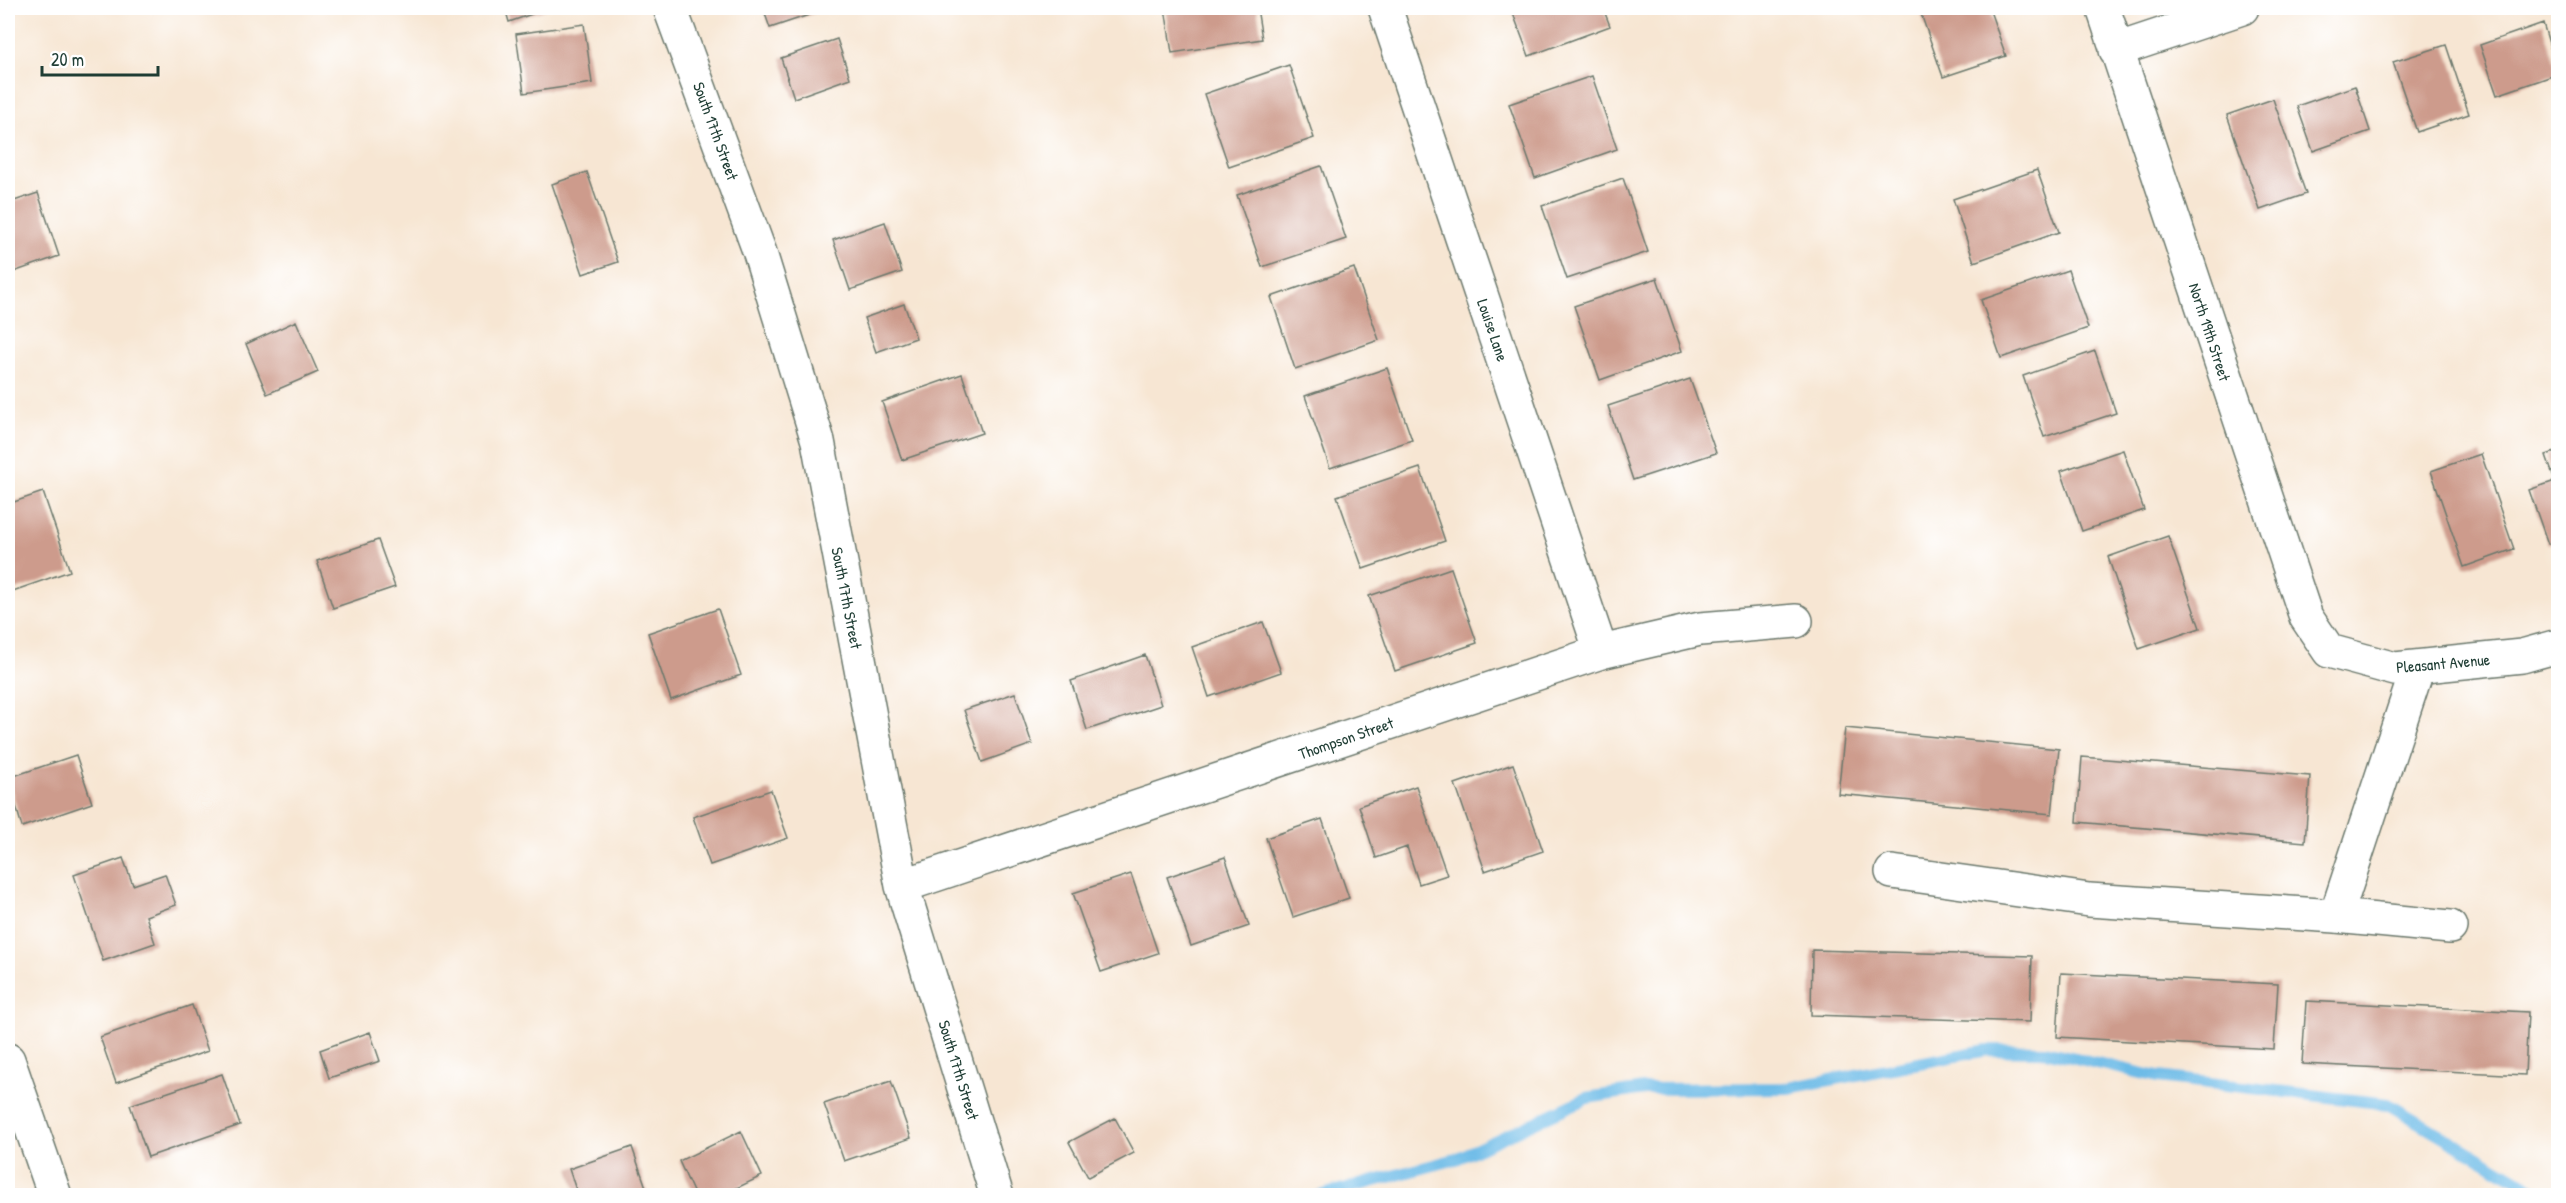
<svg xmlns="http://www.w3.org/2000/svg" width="2566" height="1203" font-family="'Patrick Hand',sans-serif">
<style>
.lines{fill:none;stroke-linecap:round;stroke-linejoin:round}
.stream{stroke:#6dbbe7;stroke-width:12}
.building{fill:#cd9b8c}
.minor-casing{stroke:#6b786c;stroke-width:36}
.minor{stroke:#fff;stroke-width:33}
.labels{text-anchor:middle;stroke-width:4.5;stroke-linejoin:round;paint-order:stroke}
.street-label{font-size:16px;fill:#1f3d34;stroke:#fff}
</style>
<rect width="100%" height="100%" fill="#fff"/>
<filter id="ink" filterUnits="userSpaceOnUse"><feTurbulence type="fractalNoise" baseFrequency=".0167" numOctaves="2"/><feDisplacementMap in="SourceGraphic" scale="12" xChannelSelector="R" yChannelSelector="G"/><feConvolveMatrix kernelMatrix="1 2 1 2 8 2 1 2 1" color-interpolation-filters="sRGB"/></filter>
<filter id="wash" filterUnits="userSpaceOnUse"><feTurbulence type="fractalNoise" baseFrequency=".008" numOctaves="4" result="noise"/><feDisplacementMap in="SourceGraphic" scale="24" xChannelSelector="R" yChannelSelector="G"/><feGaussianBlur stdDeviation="1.35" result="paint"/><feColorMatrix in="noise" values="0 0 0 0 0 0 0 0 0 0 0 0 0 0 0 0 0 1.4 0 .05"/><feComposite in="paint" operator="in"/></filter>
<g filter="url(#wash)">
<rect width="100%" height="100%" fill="#f7e6d3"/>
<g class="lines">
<path class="stream" d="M 1319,1196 L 1456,1159 L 1587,1098 L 1644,1089 L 1788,1088 L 1987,1050 L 2045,1051 L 2158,1077 L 2388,1104 L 2544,1196"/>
</g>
<g id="blocks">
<path class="building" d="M 505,8 L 549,8 L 509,22 Z
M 763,8 L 820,8 L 821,11 L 770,28 Z
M 1165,8 L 1257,8 L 1262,39 L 1172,53 Z
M 1511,8 L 1603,8 L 1610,26 L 1529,56 Z
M 1928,8 L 1989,8 L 2006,56 L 1943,77 L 1920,11 Z
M 2543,23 L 2558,74 L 2497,95 L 2480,45 Z
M 584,24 L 592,83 L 524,93 L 516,34 Z
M 837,39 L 850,78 L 794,98 L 781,58 Z
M 2446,45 L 2469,114 L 2417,132 L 2393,62 Z
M 1289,65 L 1314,138 L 1229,167 L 1204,94 Z
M 1592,76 L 1617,149 L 1535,178 L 1509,104 Z
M 2355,86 L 2370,131 L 2313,151 L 2297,106 Z
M 2273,99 L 2306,194 L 2260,210 L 2227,115 Z
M 1321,166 L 1346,239 L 1262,267 L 1237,195 Z
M 2037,170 L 2059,232 L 1974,262 L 1953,199 Z
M 587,172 L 618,262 L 583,274 L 552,184 Z
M 1623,178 L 1648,252 L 1567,279 L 1542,206 Z
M 38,193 L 59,256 L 8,274 L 8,203 Z
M 885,222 L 902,272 L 850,290 L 833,240 Z
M 1354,268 L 1379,340 L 1295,369 L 1271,297 Z
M 2068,270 L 2088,328 L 2001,358 L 1981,300 Z
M 1657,278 L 1682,351 L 1600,380 L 1574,306 Z
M 904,304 L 916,338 L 876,352 L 864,318 Z
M 296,321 L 318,372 L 267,394 L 246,344 Z
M 2095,351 L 2116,413 L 2044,437 L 2023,376 Z
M 1387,368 L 1412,440 L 1330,468 L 1305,396 Z
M 962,374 L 982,433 L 902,460 L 882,402 Z
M 1690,379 L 1716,453 L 1633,480 L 1608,406 Z
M 2123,450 L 2144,510 L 2082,531 L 2061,471 Z
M 2558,451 L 2558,540 L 2548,544 L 2529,490 L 2555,481 L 2546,455 Z
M 2481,454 L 2514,549 L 2464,567 L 2431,471 Z
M 1420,468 L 1445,541 L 1363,569 L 1337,496 Z
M 43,492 L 70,571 L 10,592 L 8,584 L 8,504 Z
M 2168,536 L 2200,628 L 2139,649 L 2108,557 Z
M 378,540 L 395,587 L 333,608 L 317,561 Z
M 1451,568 L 1477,643 L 1395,671 L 1369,596 Z
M 718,609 L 741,675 L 671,700 L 648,633 Z
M 1263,622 L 1281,672 L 1209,697 L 1192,647 Z
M 1145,655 L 1161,705 L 1087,730 L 1071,681 Z
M 1015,693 L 1032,744 L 982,762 L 964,710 Z
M 1845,728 L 2059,749 L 2052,814 L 1838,794 Z
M 76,755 L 92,803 L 22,827 L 8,778 Z
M 2082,757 L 2310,776 L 2305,842 L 2077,822 Z
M 1513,764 L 1543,851 L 1485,871 L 1455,784 Z
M 1416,786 L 1447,875 L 1419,884 L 1407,847 L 1376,858 L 1359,806 Z
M 771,790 L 788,838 L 710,865 L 693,817 Z
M 1322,819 L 1349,898 L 1293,917 L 1266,838 Z
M 1225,857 L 1249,926 L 1191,946 L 1167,877 Z
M 123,858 L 133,885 L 165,874 L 176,905 L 146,916 L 155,943 L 103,961 L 74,875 Z
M 1131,874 L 1158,953 L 1101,972 L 1073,893 Z
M 1812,950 L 2032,956 L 2030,1022 L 1811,1015 Z
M 2061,973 L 2278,984 L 2274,1049 L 2057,1037 Z
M 2306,1001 L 2528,1012 L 2525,1075 L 2302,1064 Z
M 192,1005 L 208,1051 L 116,1083 L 100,1037 Z
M 370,1032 L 380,1061 L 329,1078 L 320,1050 Z
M 222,1074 L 240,1125 L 148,1157 L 130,1105 Z
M 891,1081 L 911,1138 L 844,1161 L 824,1104 Z
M 1115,1118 L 1134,1153 L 1088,1177 L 1069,1142 Z
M 741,1131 L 762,1176 L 720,1196 L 695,1196 L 679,1161 Z
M 632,1147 L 649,1196 L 578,1196 L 569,1169 Z"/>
</g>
</g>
<g filter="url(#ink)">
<use href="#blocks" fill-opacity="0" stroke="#6b786c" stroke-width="1.5"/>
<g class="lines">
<g class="minor-casing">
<path id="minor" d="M 670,8 L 760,253 L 818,441 L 902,886 L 997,1196
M 1385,8 L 1601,652
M 2103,8 L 2306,617 L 2329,651 L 2395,669 L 2522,656 L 2558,646
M 2116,50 L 2242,8
M 1892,872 L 2089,900 L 2336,916 L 2418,667
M 902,886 L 1601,652 L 1700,629 L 1796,621
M 2336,916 L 2450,927
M 8,1060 L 55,1196"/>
</g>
<use href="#minor" class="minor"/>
</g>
</g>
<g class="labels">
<g class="street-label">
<text transform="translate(716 131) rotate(70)" y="6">South 17th Street</text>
<text transform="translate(1493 330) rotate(71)" y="6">Louise Lane</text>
<text transform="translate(2210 332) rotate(72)" y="6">North 19th Street</text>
<text transform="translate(847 598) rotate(79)" y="6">South 17th Street</text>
<text transform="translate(2443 663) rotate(-5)" y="6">Pleasant Avenue</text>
<text transform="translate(1346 738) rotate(-19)" y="6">Thompson Street</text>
<text transform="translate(959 1070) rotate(73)" y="6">South 17th Street</text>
</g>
</g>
<rect width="2566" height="1203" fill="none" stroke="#fff" stroke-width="30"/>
<path d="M42 66v9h116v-9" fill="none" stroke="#1f3d34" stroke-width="3"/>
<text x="51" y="66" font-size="18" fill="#1f3d34" stroke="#ffffff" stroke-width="4.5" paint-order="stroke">20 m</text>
</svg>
